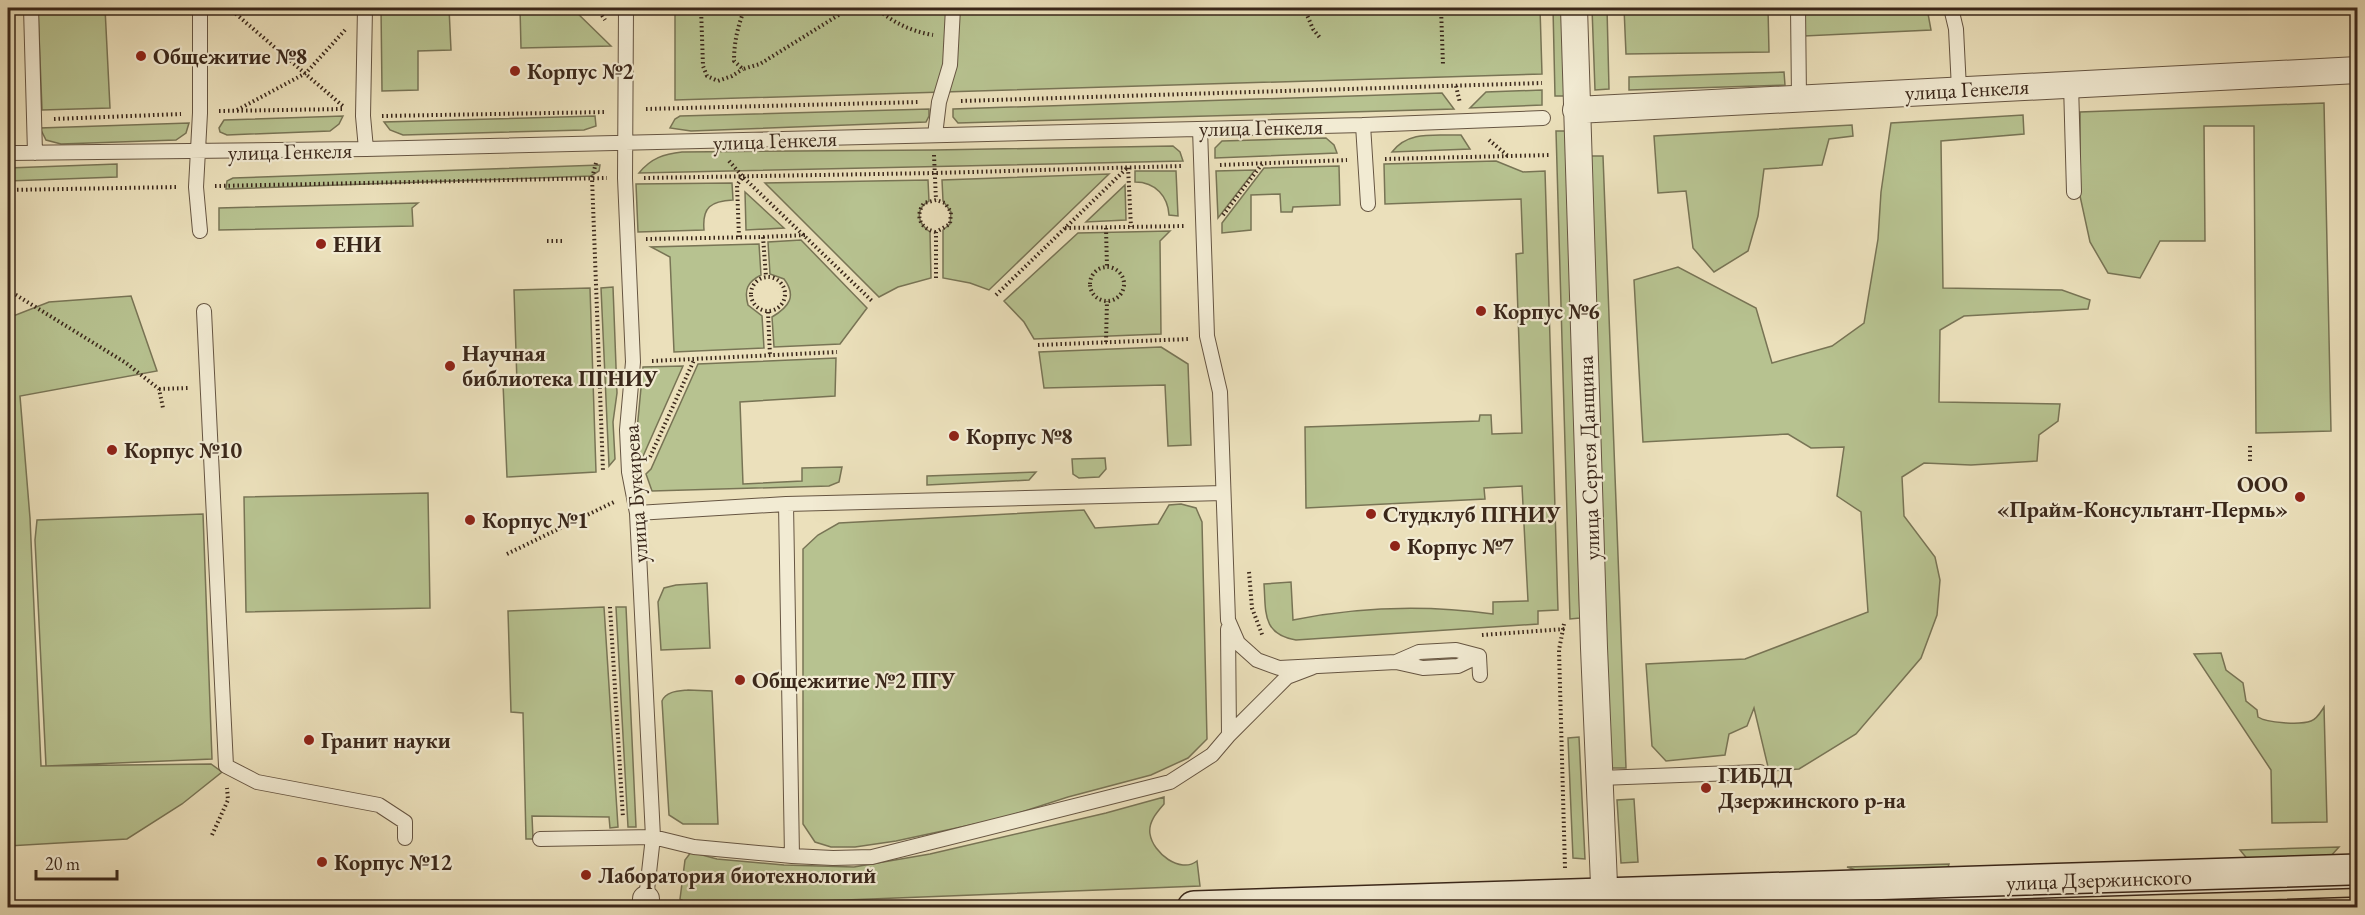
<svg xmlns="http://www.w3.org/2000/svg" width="2365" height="915" font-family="'EB Garamond',serif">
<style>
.green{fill:#b7c290;stroke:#787455;stroke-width:1.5}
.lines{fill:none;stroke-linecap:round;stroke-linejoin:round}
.lane-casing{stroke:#665542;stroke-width:16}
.street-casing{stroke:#665542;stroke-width:28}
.secondary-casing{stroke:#3a271a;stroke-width:36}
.path{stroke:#3a271a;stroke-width:4;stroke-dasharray:1.5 3;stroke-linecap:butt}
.lane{stroke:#f2ebd3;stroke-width:14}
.street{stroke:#f2ebd3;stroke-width:26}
.secondary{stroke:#f2ebd3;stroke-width:33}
.tram{stroke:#3a271a;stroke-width:1.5}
.poi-dot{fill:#8f2418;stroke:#f2ebd3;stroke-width:2}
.labels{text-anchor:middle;stroke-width:4.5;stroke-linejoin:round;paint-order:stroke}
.poi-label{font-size:22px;font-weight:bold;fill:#3a271a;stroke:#f2ebd3;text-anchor:start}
.street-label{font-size:22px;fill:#3a271a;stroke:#f2ebd3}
</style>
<rect width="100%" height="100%" fill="#ebe0bb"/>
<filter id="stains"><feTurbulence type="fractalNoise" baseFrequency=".00333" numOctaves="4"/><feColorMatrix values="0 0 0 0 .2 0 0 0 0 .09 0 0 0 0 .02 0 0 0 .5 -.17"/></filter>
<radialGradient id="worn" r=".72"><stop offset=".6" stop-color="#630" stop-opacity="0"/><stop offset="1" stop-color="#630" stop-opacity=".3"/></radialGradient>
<path class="green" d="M 38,8 L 105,8 L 110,108 L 42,110 Z
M 381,8 L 449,8 L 451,50 L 418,51 L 418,90 L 382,91 Z
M 520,8 L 572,8 L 611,46 L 521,48 Z
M 675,8 L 1540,8 L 1542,74 L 675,100 Z
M 1553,8 L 1564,8 L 1566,96 L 1555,96 Z
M 1592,8 L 1607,8 L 1609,89 L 1595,90 Z
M 1624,8 L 1768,8 L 1769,52 L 1626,54 Z
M 1806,8 L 1927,8 L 1931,30 L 1804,36 L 1804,17 Z
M 1784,72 L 1785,85 L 1629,90 L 1629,77 Z
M 1542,90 L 1542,105 L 1470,108 L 1486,92 Z
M 1442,93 L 1454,109 L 958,123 L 953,117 L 953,109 Z
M 2324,103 L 2331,431 L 2256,433 L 2254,126 L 2204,126 L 2205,241 L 2160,241 L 2140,278 L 2108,273 L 2090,242 L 2080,196 L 2080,112 Z
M 929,109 L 929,116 L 926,122 L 691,131 L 670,128 L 675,119 L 680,116 Z
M 2023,115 L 2024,134 L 1941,141 L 1943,288 L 2062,290 L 2090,300 L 2088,309 L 1964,316 L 1940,330 L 1939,402 L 2060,404 L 2058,421 L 2039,435 L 2037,461 L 1971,465 L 1924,463 L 1902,477 L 1904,516 L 1935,557 L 1940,580 L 1937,615 L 1921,658 L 1856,734 L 1799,769 L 1769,771 L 1754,708 L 1747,726 L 1729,734 L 1725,755 L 1666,761 L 1652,746 L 1646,664 L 1745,659 L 1868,612 L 1861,512 L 1837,496 L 1844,447 L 1811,448 L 1788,434 L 1643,442 L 1634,280 L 1678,267 L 1756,308 L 1772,363 L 1832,346 L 1864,323 L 1878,239 L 1881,192 L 1891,123 Z
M 343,116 L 339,124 L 330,131 L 227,135 L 220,132 L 219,128 L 224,120 Z
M 595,116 L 596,126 L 584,130 L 403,135 L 390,130 L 384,122 Z
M 189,123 L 186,133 L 176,140 L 61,144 L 46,140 L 40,128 Z
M 1852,125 L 1853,136 L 1829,139 L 1822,165 L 1764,169 L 1758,216 L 1748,251 L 1714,272 L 1693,248 L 1686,191 L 1658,193 L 1654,136 Z
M 1556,131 L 1567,131 L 1580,618 L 1570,619 Z
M 1461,135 L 1470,149 L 1392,152 C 1409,130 1435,136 1461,135 Z
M 1326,138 L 1334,145 L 1337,153 L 1215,158 L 1215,148 L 1222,141 Z
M 1173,146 L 1180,152 L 1183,161 L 639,173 C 651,158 664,154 682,152 L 934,150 Z
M 1588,156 L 1603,156 L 1626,768 L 1609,768 Z
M 1496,161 L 1523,172 L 1545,171 L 1558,610 L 1538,611 L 1538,624 L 1296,640 C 1262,634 1266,613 1264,584 L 1291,582 L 1293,620 C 1358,607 1427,605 1493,614 L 1493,602 L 1528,601 L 1522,486 L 1484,488 L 1485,499 L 1306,508 L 1305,427 L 1479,421 L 1480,415 L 1491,415 L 1492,434 L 1522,433 L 1516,254 L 1523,253 L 1521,199 L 1385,204 L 1384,164 Z
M 117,164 L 117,177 L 8,181 L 8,168 Z
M 600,165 L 599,171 L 591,176 L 226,189 L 227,181 L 233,178 Z
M 1339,166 L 1340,205 L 1293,207 L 1292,212 L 1281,212 L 1280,194 L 1251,195 L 1251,230 L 1222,233 L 1222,223 L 1264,168 Z
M 1255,170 L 1218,218 L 1216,171 Z
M 1135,171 L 1176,171 L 1178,216 L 1169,215 C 1168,197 1156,182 1135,182 Z
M 1109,174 L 989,290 L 970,283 L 943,278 L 943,230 L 950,224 L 951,212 L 943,201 L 942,180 Z
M 928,180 L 929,201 C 915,209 917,223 930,232 L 931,278 L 898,287 L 879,297 L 765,183 Z
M 732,183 L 733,200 C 711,201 702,207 704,230 L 638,232 L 636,184 Z
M 1125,185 L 1126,220 L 1086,222 Z
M 745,192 L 784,228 L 746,230 Z
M 418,203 L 412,208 L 413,226 L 219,230 L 219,208 Z
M 1170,231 L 1160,241 L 1161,334 L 1034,339 L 1024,322 L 1004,301 L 1078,233 Z
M 801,240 L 867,308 L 840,344 L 774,347 L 772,317 C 789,307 797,296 784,279 L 770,274 L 768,242 Z
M 759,244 L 761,275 C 747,282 744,290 748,305 L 762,316 L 764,348 L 674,352 L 670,257 L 651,247 Z
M 613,287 L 617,393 L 613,422 L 615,459 L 609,466 L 601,288 Z
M 590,288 L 596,472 L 507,477 L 503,383 L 517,383 L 514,290 Z
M 131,296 L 157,371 L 20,396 L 30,518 L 41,766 L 211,764 L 222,772 L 182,804 L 127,839 L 8,846 L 8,318 L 49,302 Z
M 1161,347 L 1188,364 L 1191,445 L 1168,446 L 1165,385 L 1044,388 L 1039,352 Z
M 836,358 L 835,396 L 740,402 L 743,484 L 802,481 L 802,468 L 842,467 L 839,482 L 829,486 L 652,491 L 646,474 L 651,469 L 698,364 Z
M 683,366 L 640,463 L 637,430 L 643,367 Z
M 1105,458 L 1106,469 L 1099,477 L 1079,478 L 1073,474 L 1072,459 Z
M 1036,472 L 1029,480 L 927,485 L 927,476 Z
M 428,493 L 430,608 L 246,612 L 244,497 Z
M 1181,504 L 1196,508 L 1202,522 L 1207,739 L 1188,758 L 1151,775 L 1068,797 L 1003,818 L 896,841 L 855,847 L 831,847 L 815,842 L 803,824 L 803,549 L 818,535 L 839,523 L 1084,510 L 1095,528 L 1158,524 L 1169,505 Z
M 203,514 L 212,759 L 46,766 L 35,540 L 37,520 Z
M 707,583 L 710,648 L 661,650 L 658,602 L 664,588 L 676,585 Z
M 604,607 L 618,827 L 610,828 L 609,817 L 532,816 L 533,839 L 526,839 L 523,713 L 511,712 L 508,611 Z
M 616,607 L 626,607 L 636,827 L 628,827 Z
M 2221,653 L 2226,670 L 2243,683 L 2246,701 L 2257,710 L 2258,717 C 2267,723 2300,725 2311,721 C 2317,719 2320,713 2324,707 L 2327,822 L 2272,823 L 2271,770 L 2194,654 Z
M 688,690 L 712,691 L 718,824 L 683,824 L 669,815 L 662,701 C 666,691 679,691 688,690 Z
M 1579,737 L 1585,859 L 1573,858 L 1568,738 Z
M 1164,797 L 1164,804 C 1157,812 1148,822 1150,834 C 1153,853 1180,874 1197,861 L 1200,886 L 691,906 L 680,899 L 685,860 L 691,852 L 717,859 L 784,865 L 854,867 L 930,854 L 1106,813 Z
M 1634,799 L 1638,862 L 1621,863 L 1617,800 Z
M 2339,847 L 2329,858 L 2249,861 L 2240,850 Z
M 1949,864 L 1947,871 L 1870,875 L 1847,867 Z"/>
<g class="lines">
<g class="lane-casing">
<path id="lane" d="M 31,8 L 35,153
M 200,8 L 200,113 L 196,187 L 200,231
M 365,8 L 363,116 L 366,149
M 626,8 L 625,178 L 633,362 L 627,430 L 629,472 L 637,513 L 653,837 L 646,899
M 1798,8 L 1799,98
M 1951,8 L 1956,29 L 1959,89
M 2071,84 L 2074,192
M 1363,125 L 1368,204
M 1200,129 L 1207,336 L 1220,392 L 1228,620 L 1238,643 L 1257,660 L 1279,668 L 1396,662 L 1423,668 L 1458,666 L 1479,656
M 935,135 L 939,102 L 950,65 L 953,8
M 8,153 L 366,149 L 1363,125 L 1543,118
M 204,311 L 226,766 L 257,782 L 379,805 L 405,822 L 405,838
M 786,504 L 792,856
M 637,513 L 786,504 L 1223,493
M 1228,629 L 1229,735
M 1479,656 L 1480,675
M 1396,662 L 1419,652 L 1456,650 L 1479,656
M 1600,778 L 1760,772
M 540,839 L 653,837 L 694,847 L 792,856 L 833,858 L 872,857 L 1170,782 L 1212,755 L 1229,735 L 1287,677 L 1316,666"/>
</g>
<g class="street-casing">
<path id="street" d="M 1574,8 L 1594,648 L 1605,908
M 1576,110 L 2358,70
M 646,899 L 646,908"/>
</g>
<g class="secondary-casing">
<path id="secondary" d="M 1194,908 L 2358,871"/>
</g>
<path class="path" d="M 229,8 L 344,107
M 597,8 L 605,20
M 701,8 L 703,66 L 707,76 L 718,81 L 732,76 L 743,69
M 745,8 C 738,25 734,42 734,61 L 743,69 L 760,64 L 850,8
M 876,8 C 894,23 910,31 933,35
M 1304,8 L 1313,29 L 1321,39
M 1441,8 L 1443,65
M 1456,86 L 1460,103
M 961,101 L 1542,83
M 646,109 L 920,102
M 237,110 L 306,73 L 345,30
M 219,111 L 343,109
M 382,116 L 606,112
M 54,119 L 181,114
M 1489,140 L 1508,156
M 934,155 L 936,200
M 1385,159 L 1551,155
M 729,161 L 743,177 L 873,302
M 596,163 L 592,178 L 603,471
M 1220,165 L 1347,160
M 644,178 L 935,173 L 1182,166
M 215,186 L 607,178
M 8,190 L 178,187
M 1223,215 L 1262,164
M 1065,228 L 1185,226
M 1106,228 L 1107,267
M 739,237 L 737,185 L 742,178
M 763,237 L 805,235
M 646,239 L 763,237 L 766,277
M 547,241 L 562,241
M1090 284a17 17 0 1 1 34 0a17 17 0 1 1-34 0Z
M751 294a17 17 0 1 1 34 0a17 17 0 1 1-34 0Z
M 936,278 L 936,232 L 950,224 L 951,212 L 945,203 L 936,200 L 924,203 C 914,217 921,229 936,232
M 8,290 L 126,363 L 159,389 L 163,408
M 996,295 L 1128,167 L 1131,227
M 768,312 L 770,356
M 1106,342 L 1107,301
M 1038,345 L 1189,339
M 652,361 L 837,352
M 159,389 L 188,388
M 2250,446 L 2250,461
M 650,457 L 694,360
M 507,554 L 616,501
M 1249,572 L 1252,608 L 1263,637
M 610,607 L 623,818
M 1564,624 L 1559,650 L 1565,868
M 1482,635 L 1565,629
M 212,835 L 228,800 L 227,788"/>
<use href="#lane" class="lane"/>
<use href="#street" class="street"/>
<use href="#secondary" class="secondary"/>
<path class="tram" d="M 1613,908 L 2358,885
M 1998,908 L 2358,897"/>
</g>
<g class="poi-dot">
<circle cx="141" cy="56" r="6"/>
<circle cx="515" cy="71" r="6"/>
<circle cx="321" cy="244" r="6"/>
<circle cx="1481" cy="311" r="6"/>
<circle cx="450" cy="366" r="6"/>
<circle cx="954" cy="436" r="6"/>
<circle cx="112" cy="450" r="6"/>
<circle cx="2300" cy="497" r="6"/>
<circle cx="1371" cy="514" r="6"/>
<circle cx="470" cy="520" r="6"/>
<circle cx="1395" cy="546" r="6"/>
<circle cx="740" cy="680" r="6"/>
<circle cx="309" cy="740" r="6"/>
<circle cx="1706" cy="788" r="6"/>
<circle cx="322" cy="862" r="6"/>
<circle cx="586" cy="875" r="6"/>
</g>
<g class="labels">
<g class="poi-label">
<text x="153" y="64">Общежитие №8</text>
<text x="527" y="79">Корпус №2</text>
<text x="333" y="252">ЕНИ</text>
<text x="1493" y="319">Корпус №6</text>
<text x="462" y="361">Научная<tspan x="462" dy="25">библиотека ПГНИУ</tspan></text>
<text x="966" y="444">Корпус №8</text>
<text x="124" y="458">Корпус №10</text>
<text x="2288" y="492" text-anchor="end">ООО<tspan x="2288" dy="25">«Прайм-Консультант-Пермь»</tspan></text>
<text x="1383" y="522">Студклуб ПГНИУ</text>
<text x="482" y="528">Корпус №1</text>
<text x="1407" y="554">Корпус №7</text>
<text x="752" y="688">Общежитие №2 ПГУ</text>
<text x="321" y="748">Гранит науки</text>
<text x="1718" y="783">ГИБДД<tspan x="1718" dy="25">Дзержинского р-на</tspan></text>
<text x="334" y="870">Корпус №12</text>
<text x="598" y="883">Лаборатория биотехнологий</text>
</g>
<g class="street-label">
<text transform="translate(1967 89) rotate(-3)" y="8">улица Генкеля</text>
<text transform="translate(1261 127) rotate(-1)" y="8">улица Генкеля</text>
<text transform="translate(775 140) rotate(-2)" y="8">улица Генкеля</text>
<text transform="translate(290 151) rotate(-1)" y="8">улица Генкеля</text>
<text transform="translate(1588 458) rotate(-92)" y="8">улица Сергея Данщина</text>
<text transform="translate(635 494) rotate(-94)" y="8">улица Букирева</text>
<text transform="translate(2099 879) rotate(-2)" y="8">улица Дзержинского</text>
</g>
</g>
<rect width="2365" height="915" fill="none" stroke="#ebe0bb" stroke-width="30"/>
<rect x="9" y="9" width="2347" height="897" fill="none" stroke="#3a271a" stroke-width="3"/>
<rect x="15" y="15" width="2335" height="885" fill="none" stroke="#3a271a" stroke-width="1.5"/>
<path d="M36 870v9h81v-9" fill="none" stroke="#3a271a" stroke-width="3"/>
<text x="45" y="870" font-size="18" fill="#3a271a" stroke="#f2ebd3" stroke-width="4.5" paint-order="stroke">20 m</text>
<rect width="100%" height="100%" filter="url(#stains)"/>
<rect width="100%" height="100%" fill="url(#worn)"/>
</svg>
